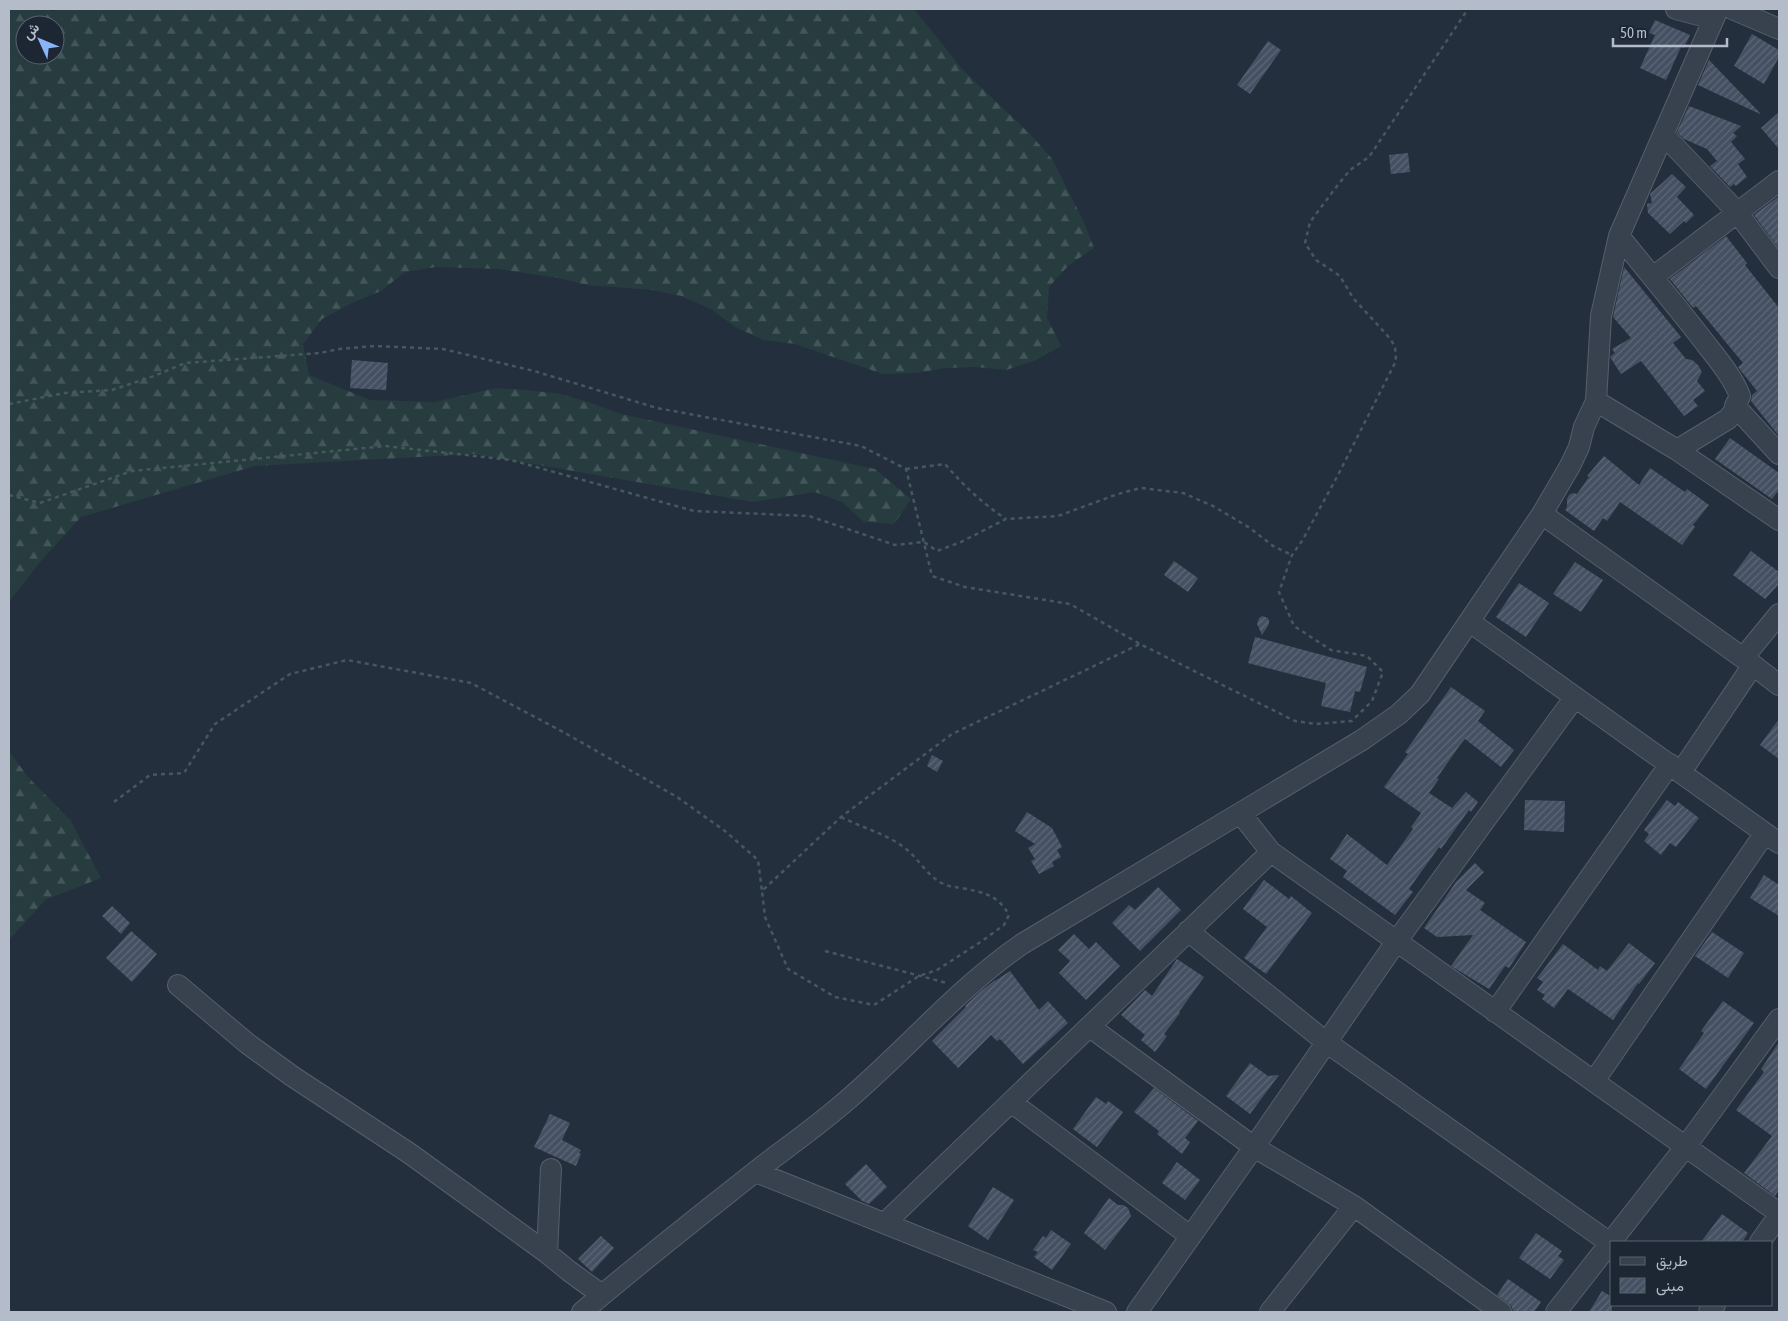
<svg xmlns="http://www.w3.org/2000/svg" width="1788" height="1321" font-family="'Asap Condensed',Vazirmatn,sans-serif">
<style>
.forest{fill:url(#forest-firs);fill-rule:evenodd}
.building{fill:url(#building-hatch)}
.lines{fill:none;stroke-linecap:round;stroke-linejoin:round}
.minor-casing{stroke:#565f6c;stroke-width:22}
.path{stroke:#44595c;stroke-width:2.5;stroke-dasharray:4 4;stroke-linecap:butt}
.minor{stroke:#38414e;stroke-width:20}
</style>
<defs>
<pattern id="forest-firs" width="22" height="20" patternUnits="userSpaceOnUse" patternTransform="scale(1.25)"><rect width="22" height="20" fill="#263c3f"/><path d="M5 1l3.5 6h-7zM16 11l3.5 6h-7z" fill="#435659"/></pattern>
<pattern id="building-hatch" width="6" height="6" patternUnits="userSpaceOnUse" patternTransform="scale(1.25)"><rect width="6" height="6" fill="#455162"/><path d="M-1 1l2-2M0 6l6-6M5 7l2-2" fill="none" stroke="#5d6877"/></pattern>
</defs>
<rect width="100%" height="100%" fill="#242f3e"/>
<path class="forest" d="M 9,9 L 47,9 L 52,11 L 63,9 L 914,9 L 963,70 L 1031,135 L 1052,159 L 1083,220 L 1094,248 L 1069,265 L 1049,287 L 1047,318 L 1061,346 L 1034,361 L 1006,370 L 976,367 L 946,368 L 915,373 L 883,374 L 795,344 L 764,340 L 735,327 L 711,309 L 681,296 L 652,290 L 587,285 L 559,278 L 498,269 L 436,267 L 405,272 L 381,291 L 352,303 L 322,319 L 303,344 L 309,375 L 370,400 L 435,402 L 496,388 L 527,390 L 561,394 L 591,403 L 621,414 L 875,469 L 911,499 L 894,524 L 864,522 L 842,502 L 815,492 L 753,502 L 474,454 L 255,466 L 81,517 L 41,561 L 9,602 ZM 25,25 L 55,25 L 55,55 L 25,55 Z
M 9,751 L 28,777 L 71,821 L 101,878 L 45,900 L 9,940 Z"/>
<path class="building" d="M 1655,20 L 1690,35 L 1684,48 L 1681,47 L 1666,80 L 1640,68 L 1655,35 L 1649,33 Z
M 1752,34 L 1779,50 L 1779,57 L 1764,84 L 1734,66 Z
M 1268,41 L 1281,50 L 1250,94 L 1237,85 Z
M 1709,60 L 1760,113 L 1760,114 L 1698,85 Z
M 1689,106 L 1741,126 L 1733,133 L 1737,136 L 1731,142 L 1745,159 L 1738,164 L 1747,177 L 1736,186 L 1734,184 L 1730,187 L 1710,166 L 1717,161 L 1707,149 L 1684,139 L 1677,132 Z
M 1779,112 L 1779,149 L 1761,128 Z
M 1408,153 L 1410,172 L 1391,174 L 1389,155 Z
M 1672,174 L 1686,187 L 1677,197 L 1694,215 L 1686,223 L 1684,221 L 1670,234 L 1648,213 L 1647,204 L 1652,203 L 1650,194 Z
M 1779,196 L 1779,249 L 1754,215 Z
M 1726,236 L 1747,263 L 1745,265 L 1779,308 L 1779,436 L 1751,401 L 1752,395 L 1757,391 L 1738,367 L 1743,363 L 1696,306 L 1693,308 L 1670,279 Z
M 1624,267 L 1681,337 L 1673,343 L 1686,359 L 1692,360 L 1698,365 L 1702,372 L 1697,381 L 1705,391 L 1693,400 L 1698,406 L 1684,416 L 1641,361 L 1621,374 L 1610,357 L 1615,353 L 1612,349 L 1631,338 L 1613,317 Z
M 352,360 L 388,363 L 386,390 L 350,388 Z
M 1730,438 L 1779,473 L 1779,490 L 1772,499 L 1715,459 Z
M 1604,456 L 1639,485 L 1650,468 L 1685,492 L 1687,489 L 1709,505 L 1693,525 L 1695,527 L 1682,545 L 1620,502 L 1607,521 L 1603,518 L 1594,531 L 1565,510 L 1567,507 L 1567,499 L 1569,495 L 1573,493 L 1577,494 L 1589,477 L 1587,476 Z
M 1751,551 L 1779,572 L 1779,584 L 1765,599 L 1733,575 Z
M 1174,561 L 1198,578 L 1188,592 L 1164,575 Z
M 1575,562 L 1603,580 L 1581,612 L 1553,594 Z
M 1519,583 L 1549,603 L 1526,637 L 1496,617 Z
M 1262,616 L 1268,618 L 1269,621 L 1269,624 L 1262,635 L 1257,624 L 1259,618 Z
M 1255,637 L 1367,667 L 1360,692 L 1355,691 L 1350,712 L 1321,706 L 1326,683 L 1248,663 Z
M 1451,687 L 1485,711 L 1478,721 L 1514,750 L 1501,767 L 1465,739 L 1460,745 L 1437,778 L 1439,779 L 1429,793 L 1452,808 L 1466,792 L 1478,802 L 1471,812 L 1469,810 L 1441,849 L 1439,847 L 1409,889 L 1413,892 L 1395,915 L 1343,877 L 1347,871 L 1330,859 L 1347,834 L 1387,865 L 1413,829 L 1411,827 L 1421,813 L 1384,787 L 1408,754 L 1405,752 Z
M 1779,719 L 1779,759 L 1760,745 Z
M 932,755 L 943,761 L 937,772 L 927,766 Z
M 1525,800 L 1565,801 L 1564,832 L 1524,830 Z
M 1667,800 L 1675,806 L 1678,802 L 1699,818 L 1676,847 L 1670,843 L 1661,855 L 1644,841 L 1649,834 L 1644,830 Z
M 1027,812 L 1052,828 L 1062,847 L 1057,850 L 1061,857 L 1052,862 L 1054,866 L 1039,874 L 1031,861 L 1035,859 L 1028,848 L 1035,844 L 1015,831 Z
M 1475,863 L 1484,872 L 1466,890 L 1485,903 L 1480,910 L 1526,942 L 1509,968 L 1505,966 L 1489,989 L 1451,966 L 1473,935 L 1437,937 L 1424,928 L 1456,882 Z
M 1764,875 L 1779,885 L 1779,916 L 1750,898 Z
M 1264,880 L 1289,899 L 1291,896 L 1312,913 L 1266,974 L 1244,958 L 1267,927 L 1243,909 Z
M 1158,887 L 1181,910 L 1140,951 L 1112,923 L 1129,905 L 1135,910 Z
M 112,906 L 130,923 L 121,934 L 102,916 Z
M 131,931 L 157,954 L 132,982 L 106,958 Z
M 1712,932 L 1744,953 L 1728,978 L 1695,956 Z
M 1074,934 L 1089,949 L 1096,942 L 1120,966 L 1086,1000 L 1059,973 L 1070,961 L 1058,950 Z
M 1629,943 L 1655,963 L 1639,984 L 1638,983 L 1613,1020 L 1568,989 L 1554,1008 L 1542,999 L 1545,995 L 1537,990 L 1543,982 L 1537,978 L 1563,944 L 1598,970 L 1600,966 L 1607,971 Z
M 1177,959 L 1204,977 L 1179,1012 L 1180,1013 L 1164,1034 L 1167,1036 L 1155,1052 L 1141,1040 L 1145,1035 L 1121,1015 L 1145,990 L 1152,996 Z
M 1010,971 L 1039,1010 L 1048,1001 L 1068,1023 L 1023,1064 L 1000,1039 L 997,1041 L 991,1035 L 958,1068 L 932,1041 L 966,1007 L 965,1006 L 981,991 L 995,980 L 995,981 Z
M 1723,1001 L 1754,1023 L 1706,1089 L 1679,1069 L 1704,1033 L 1701,1031 Z
M 1779,1042 L 1779,1190 L 1775,1196 L 1744,1173 L 1772,1136 L 1736,1110 L 1764,1072 L 1761,1069 Z
M 1250,1063 L 1268,1076 L 1279,1075 L 1250,1114 L 1226,1096 Z
M 1154,1088 L 1198,1121 L 1185,1138 L 1190,1142 L 1182,1154 L 1157,1134 L 1159,1131 L 1134,1112 Z
M 1096,1097 L 1106,1104 L 1108,1101 L 1123,1112 L 1097,1147 L 1073,1129 Z
M 550,1114 L 570,1123 L 562,1140 L 581,1150 L 579,1153 L 581,1154 L 576,1166 L 534,1147 Z
M 1177,1162 L 1200,1180 L 1185,1200 L 1162,1183 Z
M 866,1164 L 887,1187 L 869,1204 L 862,1201 L 845,1184 Z
M 993,1187 L 1014,1200 L 988,1240 L 968,1226 Z
M 1109,1198 L 1118,1205 L 1123,1205 L 1128,1208 L 1131,1216 L 1105,1250 L 1084,1233 Z
M 1722,1214 L 1748,1233 L 1742,1242 L 1701,1242 Z
M 1051,1230 L 1071,1244 L 1052,1270 L 1034,1257 L 1038,1252 L 1033,1250 L 1043,1236 L 1046,1238 Z
M 1536,1233 L 1562,1251 L 1558,1256 L 1564,1260 L 1550,1279 L 1519,1258 Z
M 601,1236 L 614,1248 L 592,1272 L 578,1259 Z
M 1508,1279 L 1541,1302 L 1534,1312 L 1513,1312 L 1512,1307 L 1508,1303 L 1497,1295 Z
M 1602,1291 L 1612,1297 L 1612,1312 L 1589,1312 Z"/>
<g class="lines">
<g class="minor-casing">
<path id="minor" d="M 1676,9 L 1713,19
M 1732,9 L 1779,29
M 1664,135 L 1737,212 L 1779,268
M 1619,236 C 1646,269 1673,302 1699,335 C 1713,354 1731,373 1740,396 L 1735,406 L 1735,410 L 1728,419 L 1677,450
M 1653,277 L 1779,181
M 1596,401 L 1677,450 L 1779,520
M 1735,406 L 1779,454
M 1542,514 L 1753,665 L 1681,772
M 1470,622 L 1779,843
M 1743,658 L 1779,614
M 1753,665 L 1779,685
M 1241,814 L 1271,852 L 1779,1213
M 1188,931 L 1326,1042 L 1610,1243
M 178,985 L 248,1044 L 292,1076 L 409,1153 L 547,1253
M 1495,1012 L 1670,764
M 1090,1027 L 1254,1147 L 1354,1206 L 1270,1312
M 1594,1081 L 1765,833
M 1011,1102 L 1190,1236
M 551,1169 L 547,1253 L 569,1271 L 602,1295
M 756,1172 L 1106,1312
M 1354,1206 L 1501,1312
M 885,1223 L 1271,852
M 1760,1242 L 1779,1215
M 582,1312 C 638,1264 697,1218 755,1172 C 783,1150 812,1130 839,1107 C 902,1055 954,991 1022,944 L 1362,740 L 1399,714 L 1420,694 L 1542,514 L 1570,466 L 1579,447 L 1584,427 L 1596,401 L 1601,316 L 1619,236 L 1718,9
M 1137,1312 L 1254,1147 L 1396,942 L 1575,697
M 1556,1312 L 1686,1146 L 1779,1019
M 1709,1312 L 1715,1305"/>
</g>
<path class="path" d="M 9,404 L 65,393 L 112,390 L 154,376 L 185,363 L 320,353 L 339,349 L 375,346 L 443,349 L 534,371 L 657,408 L 861,446 L 906,469 L 932,576 L 965,587 L 1070,604 L 1140,644
M 906,469 L 945,464 C 963,485 983,504 1006,519
M 9,495 L 40,503 L 132,471 L 385,446 L 511,460 L 694,511 L 809,516 L 895,545 L 924,542 L 937,551 L 961,542 L 1006,519 L 1058,516 L 1118,494 L 1141,488 L 1183,493 L 1213,506 L 1250,528 L 1273,546 L 1292,555
M 114,802 L 150,775 L 184,773 L 215,724 L 290,674 L 347,660 L 471,683 L 565,733 L 677,797 L 725,831 L 758,860 L 762,891
M 841,817 C 862,828 888,834 906,849 C 920,860 929,879 946,885 C 951,887 956,887 961,888 C 983,892 998,895 1009,915 L 1004,925 L 982,941 L 937,970 L 919,976 L 874,1005 L 835,997 L 788,969 L 765,917 L 762,891 L 841,817 L 952,734 L 1140,644 L 1295,721 L 1316,724 L 1352,721 L 1372,701 L 1383,672 L 1367,656 L 1331,650 L 1294,626 L 1279,592 L 1292,555 L 1302,541 L 1338,475 L 1396,361 L 1395,346 L 1387,335 L 1353,298 L 1340,276 L 1316,260 L 1305,243 L 1310,222 L 1337,186 L 1350,170 L 1369,157 L 1468,9
M 825,951 L 947,983"/>
<use href="#minor" class="minor"/>
</g>
<rect width="1788" height="1321" fill="none" stroke="#b4bcc9" stroke-width="20"/>
<rect x="1610" y="1241" width="162" height="65" fill="#1d2633" stroke="#59626f"/>
<rect x="1620" y="1257" width="25" height="8" fill="#38414e" stroke="#59626f"/>
<text x="1656" y="1266" font-size="15" fill="#b4bcc9">طريق</text>
<rect x="1620" y="1278" width="25" height="15" fill="url(#building-hatch)" stroke="#59626f"/>
<text x="1656" y="1291" font-size="15" fill="#b4bcc9">مبنى</text>
<g transform="translate(40 40) rotate(314)"><circle r="24" fill="#1d2633" stroke="#59626f"/>
<path d="M0-4L9 19L0 12L-9 19Z" fill="#8ab4f8"/>
<text y="-8" font-size="14" font-weight="bold" text-anchor="middle" fill="#b4bcc9">ش</text>
</g>
<path d="M1613 38v8h114v-8" fill="none" stroke="#b4bcc9" stroke-width="2.5"/>
<text x="1620" y="38" font-size="15" fill="#b4bcc9" stroke="#1d2633" stroke-width="4" paint-order="stroke">50 m</text>
</svg>
